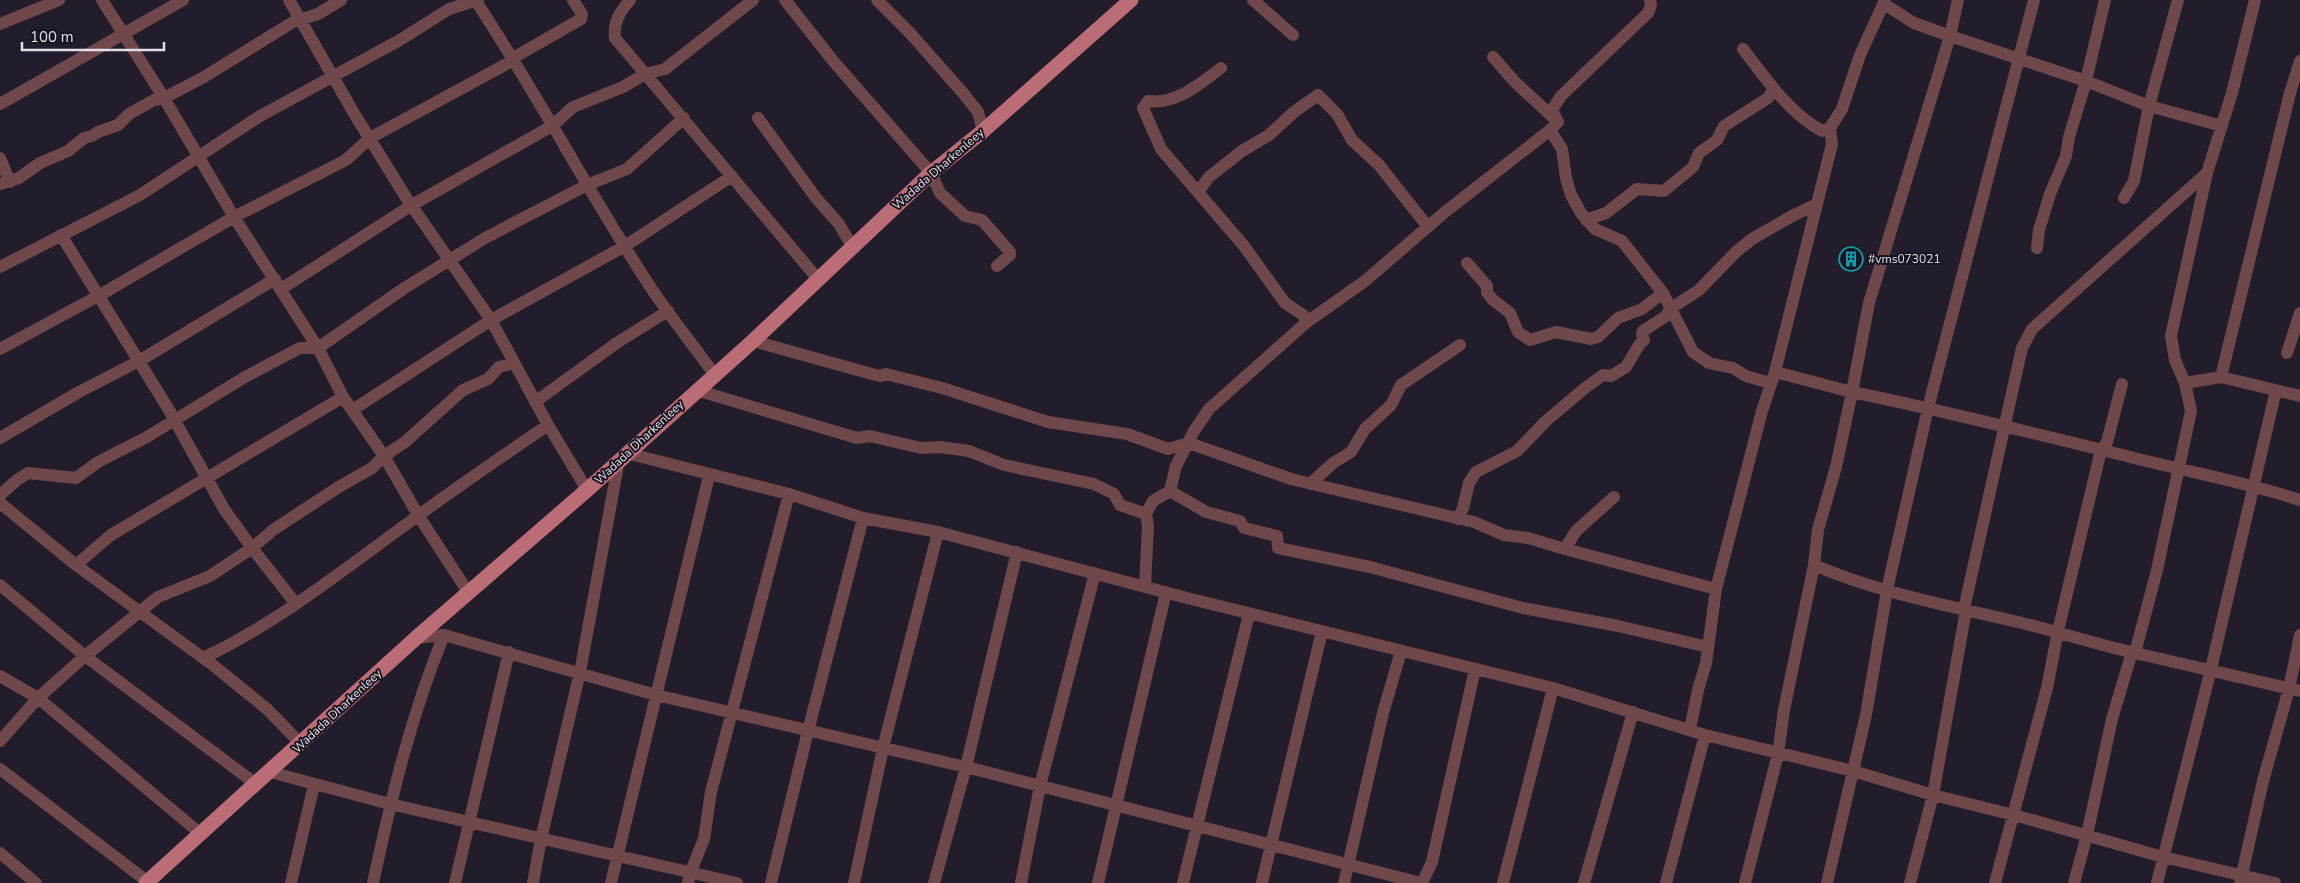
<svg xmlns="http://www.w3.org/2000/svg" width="2300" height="883" font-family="'Nunito Sans',sans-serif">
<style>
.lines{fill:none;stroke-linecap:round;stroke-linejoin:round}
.minor{stroke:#6e484b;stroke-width:12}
.major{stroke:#bb6d75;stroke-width:15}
.labels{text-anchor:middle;stroke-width:4;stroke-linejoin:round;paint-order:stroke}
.street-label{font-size:12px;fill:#e3dfe8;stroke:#1a1421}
.poi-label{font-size:12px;fill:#e3dfe8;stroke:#1a1421;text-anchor:start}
</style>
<rect width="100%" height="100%" fill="#231d2b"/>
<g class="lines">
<path class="minor" d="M 102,0 L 164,98 L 234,217 L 318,348 L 343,397 L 384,456 L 418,515 L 468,592
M 289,0 L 355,115 L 407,199 L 491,320 L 548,425 L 587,490
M 475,0 C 538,94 590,196 653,291 C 672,319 694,346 714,374
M 630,0 C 620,12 613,22 615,38 L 817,278
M 785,0 L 834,62 L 931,173 L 940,193 L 965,216 L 982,220 L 1010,252 L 1010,255 L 997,266
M 877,0 L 910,33 L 963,93 L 978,112 L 983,131
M 1253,0 L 1293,35
M 1958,0 L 1950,36 L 1869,303 L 1852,392 C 1949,412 2046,436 2142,460 C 2195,473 2248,483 2300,500
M 1884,4 L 1914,23 L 1950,36 L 2086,81 L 2149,106 L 2222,126
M 0,24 L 59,0
M 1743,49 C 1766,79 1789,113 1822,131 L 1830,128
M 1493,57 L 1515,82 L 1556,120
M 513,58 L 581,19 L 582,14 L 573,0
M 1221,68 C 1200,84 1176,105 1148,101 L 1143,108 L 1161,149 L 1244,246 L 1285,303 L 1303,315 L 1307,322
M 0,104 L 183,0
M 758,118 L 816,198 L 839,224 L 852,246
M 1550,130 L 1562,149 L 1566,178 L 1571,195 L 1581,213 L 1595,229 L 1622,241 L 1663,293 L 1693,352 L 1709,363 L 1733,368 L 1746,376 L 1770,383
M 0,158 L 10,182
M 0,184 L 19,178 L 40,163 L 68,151 L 84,138 L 92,136 L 98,132 L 118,125 L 129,114 L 154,100 L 164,98 L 204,77 L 293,22 L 318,14 L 341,0
M 1198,192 L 1209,177 L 1242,151 L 1269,135 L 1294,112 L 1318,95 L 1337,114 L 1352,140 L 1379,165 L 1428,227
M 2124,198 L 2134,181 L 2149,106 L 2178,0
M 1586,220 L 1606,213 L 1637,189 L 1664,191 L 1693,167 L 1699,153 L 1717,140 L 1724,126 L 1768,98 L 1774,89
M 61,235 L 169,410 L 224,509 L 252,548 L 296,604
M 2037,248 L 2039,230 L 2050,194 L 2066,156 L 2069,137 L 2086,81 L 2105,0
M 1467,263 L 1487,286 L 1487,292 L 1492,299 L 1510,313 L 1518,332 L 1530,340 L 1556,332 L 1591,339 L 1598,337 L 1618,318 L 1642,309 L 1663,293
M 0,267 L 140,195 L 260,116 L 400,40 L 449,9 L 478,0
M 281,289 L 412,205 L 552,126 L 573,107 L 623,87 L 645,74 L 665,69 L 753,0
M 753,341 L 872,374 L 880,376 L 886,374 L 942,388 L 1048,422 L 1127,434 L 1168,449 L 1189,443 L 1291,479 L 1474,522 L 1504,535 L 1528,538 L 1565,549 L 1716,589
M 0,349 L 100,295 L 234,217 L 346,160 L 370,138 L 514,60
M 2287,353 L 2300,313
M 2221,377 L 2290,93 L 2300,61
M 2185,383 L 2221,377 L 2300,396
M 696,390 L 857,438 L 870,436 L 921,448 L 940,447 L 969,451 L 1004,465 L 1094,484 L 1114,494 L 1120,505 L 1146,514
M 535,402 L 618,342 L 668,311
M 354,409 L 491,320 L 625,246 L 732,176
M 0,438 L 79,392 L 139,361 L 275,279
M 626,453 L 789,494 L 863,518 L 938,532 L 1187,598 L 1553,688 L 1705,735 L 1853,771 L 1933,795 L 2014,815 L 2163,857 L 2275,883
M 1310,484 L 1333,463 L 1351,452 L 1365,429 L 1391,405 L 1401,385 L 1460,345
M 1170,491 L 1206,512 L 1240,521 L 1244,528 L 1277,536 L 1278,548 L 1370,567 L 1523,608 L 1618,626 L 1708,647
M 0,495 L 17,480 L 28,473 L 76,478 L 98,462 L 147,437 L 245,377 L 300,348 L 318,348 L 403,289 L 485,238 L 587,185 L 627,169 L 684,118
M 0,503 L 76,565 L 214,666 L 267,709 L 301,744
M 1458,519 L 1463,508 L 1469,483 L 1476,472 L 1517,451 L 1546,421 L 1585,388 L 1603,375 L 1611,376 L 1626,367 L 1639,345 L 1644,340 L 1642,334 L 1643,331 L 1666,316 L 1670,309 L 1699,290 L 1736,252 L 1752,239 L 1792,216 L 1815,205
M 1565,549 L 1576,531 L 1614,497
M 76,565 L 111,535 L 343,397
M 1814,565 C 1879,593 1950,606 2018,622 C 2057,631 2094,644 2132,652
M 0,585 L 85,656 L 256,784
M 1145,587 L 1148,526 L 1146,514 L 1153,501 L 1170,491 L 1176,466 L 1194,431 L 1209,409 L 1307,322 L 1365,281 L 1445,212 L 1550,130 L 1558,122 L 1552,110 L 1561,96 L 1648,13 L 1651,5 L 1650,0
M 1964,609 L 2019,361 L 2022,348 L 2032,329 L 2207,173
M 416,638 L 444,635 L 656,695 L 966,767 L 1421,883
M 2135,653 L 2300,691
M 203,658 C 277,623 342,571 408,523 C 454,489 501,457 548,425
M 0,676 L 38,698 L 0,741
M 1690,729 L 1698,690 L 1706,663 L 1716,589 L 1762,411 L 1775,372 L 1832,144 L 1830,128 L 1842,109 L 1860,55 L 1885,0
M 0,769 L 148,882
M 270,772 L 390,804 L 737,883
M 201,834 L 38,698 L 85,656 L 158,597 L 210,576 L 252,548 L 273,530 L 337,488 L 372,468 L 384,456 L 405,442 L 463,390 L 488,379 L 499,367 L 514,363
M 0,853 L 36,883
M 291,883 L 314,785
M 373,883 C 391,799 411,715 444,635
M 455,883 L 509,652
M 533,883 L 541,839 L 580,672 L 619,460
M 611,883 L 709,476
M 688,883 L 691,871 L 704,839 L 711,792 L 789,494
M 771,883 L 808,731 L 863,518
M 854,883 L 883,748 L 938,532
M 934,883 L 966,767 L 1017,552
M 1021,883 L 1040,786 L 1095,573
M 1098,883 L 1166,592
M 1183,883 L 1249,614
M 1262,883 L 1322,631
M 1344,883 L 1383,713 L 1401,651
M 1422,883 L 1432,862 L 1475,669
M 1503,883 L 1553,688
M 1584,883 L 1633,712
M 1666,883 L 1705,735
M 1745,883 L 1778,754 L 1784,710 L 1814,565 L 1818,530 L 1836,467 L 1852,392 L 1775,372
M 1827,883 L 1866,715 L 1887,590 L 1928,408 L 2034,0
M 1910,883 L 1933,795 L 1966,610
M 1995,883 L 2047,688 L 2058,631 L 2101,450 L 2107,442 L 2122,384
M 2074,883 L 2087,835 L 2112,719 L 2132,652 L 2135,653 L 2157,570 L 2191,411 L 2185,383 L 2175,360 L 2171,336 L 2207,173 L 2232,93 L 2255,0
M 2157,883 L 2211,669 L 2276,390
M 2240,883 L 2263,781 L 2289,689 L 2300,635"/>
<path class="major" d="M 146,883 L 416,638 L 587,490 L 753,341 L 931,173 L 983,131 L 1131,0"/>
</g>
<defs>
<g id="building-ring" transform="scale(1.25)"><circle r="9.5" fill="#1a1421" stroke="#0f9aa8" stroke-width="1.5"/><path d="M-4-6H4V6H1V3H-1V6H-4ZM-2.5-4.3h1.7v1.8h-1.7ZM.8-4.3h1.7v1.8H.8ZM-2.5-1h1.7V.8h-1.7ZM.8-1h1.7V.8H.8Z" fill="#0f9aa8"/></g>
</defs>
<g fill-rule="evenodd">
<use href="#building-ring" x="1851" y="259"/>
</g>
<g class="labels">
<g class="street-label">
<text transform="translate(938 169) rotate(-41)" y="4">Wadada Dharkenleey</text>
<text transform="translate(639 442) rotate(-43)" y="4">Wadada Dharkenleey</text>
<text transform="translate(337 711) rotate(-43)" y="4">Wadada Dharkenleey</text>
</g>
<g class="poi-label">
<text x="1868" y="263">#vms073021</text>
</g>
</g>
<path d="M22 42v8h142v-8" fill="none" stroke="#e3dfe8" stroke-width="2.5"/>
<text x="30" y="42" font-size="15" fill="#e3dfe8" stroke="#1a1421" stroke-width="4" paint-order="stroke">100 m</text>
</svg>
